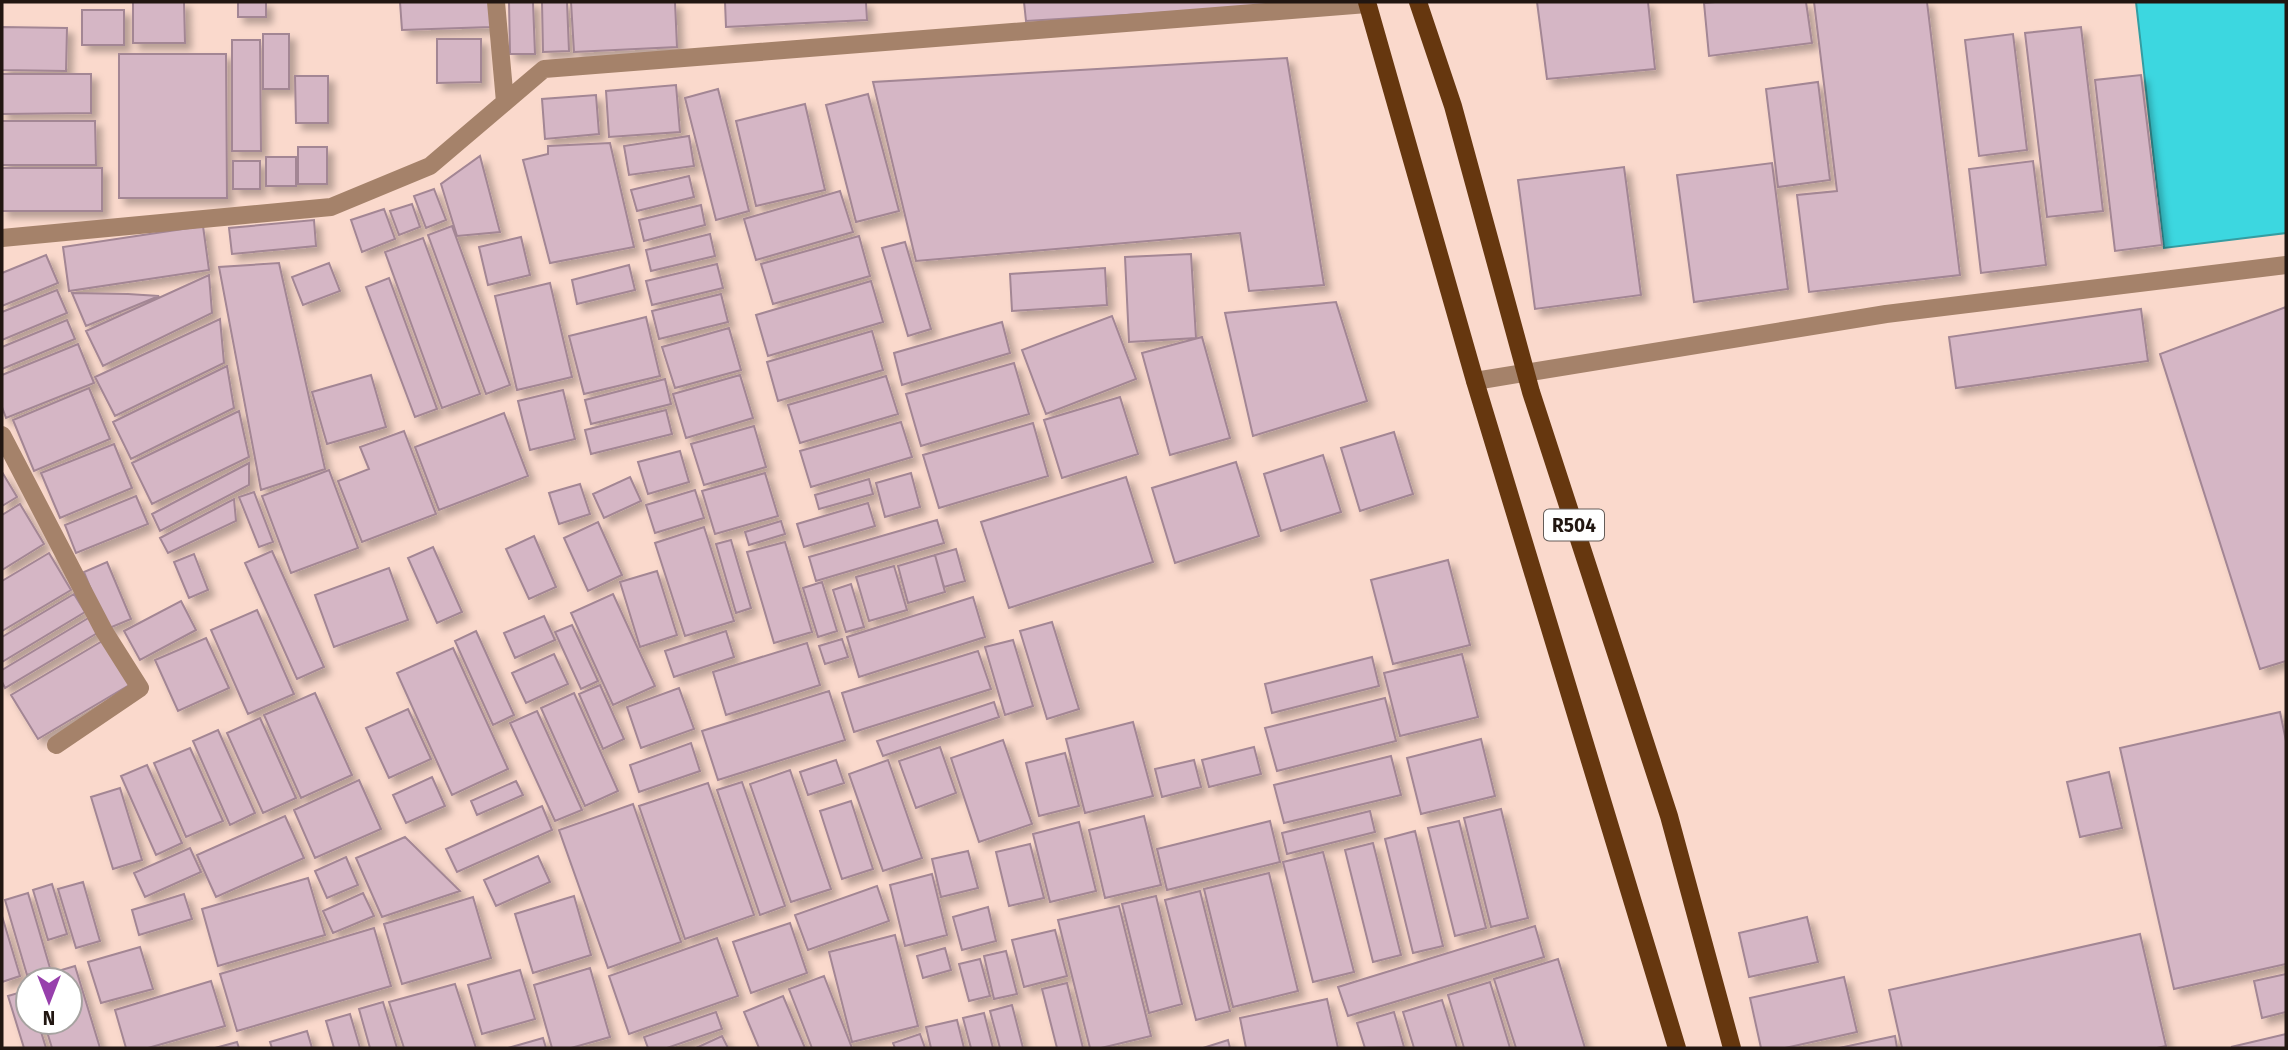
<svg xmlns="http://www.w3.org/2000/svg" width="2288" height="1050" font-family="'Fira Sans',sans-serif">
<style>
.water{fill:#3cd7e0;stroke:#349da2;stroke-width:2}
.building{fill:#d5b6c5;stroke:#a38694;stroke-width:2;filter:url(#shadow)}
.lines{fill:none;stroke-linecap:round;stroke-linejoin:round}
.street{stroke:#a5826a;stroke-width:18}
.primary{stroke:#66370f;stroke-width:18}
.labels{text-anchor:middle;stroke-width:7;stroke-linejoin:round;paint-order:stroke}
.shield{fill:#fff;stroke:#645c58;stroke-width:2}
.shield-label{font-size:19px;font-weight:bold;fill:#211611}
</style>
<defs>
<filter id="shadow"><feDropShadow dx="6" dy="6" stdDeviation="3.5" flood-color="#0004"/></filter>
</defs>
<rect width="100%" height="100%" fill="#fad9cc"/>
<path class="water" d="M 2136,2 L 2286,2 L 2286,233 L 2164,248 Z"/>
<path class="building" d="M 133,2 L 184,2 L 185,43 L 133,43 Z
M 238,2 L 266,2 L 266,17 L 238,17 Z
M 400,2 L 490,2 L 491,27 L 402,30 Z
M 509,2 L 533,2 L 535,54 L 510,54 Z
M 542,2 L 567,2 L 569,51 L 543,52 Z
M 571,2 L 675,2 L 677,47 L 574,52 Z
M 725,2 L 866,2 L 867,20 L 726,27 Z
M 1024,2 L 1273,2 L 1274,6 L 1026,21 Z
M 1537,2 L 1648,2 L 1655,69 L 1547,79 Z
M 1715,2 L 1806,2 L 1812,43 L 1709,56 L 1704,3 Z
M 1814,2 L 1927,2 L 1960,275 L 1809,292 L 1797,195 L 1837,191 Z
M 82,10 L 124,10 L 124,45 L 82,45 Z
M 2,27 L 67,28 L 66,71 L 2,70 Z
M 2081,27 L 2103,211 L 2047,217 L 2025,33 Z
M 263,34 L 289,34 L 289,89 L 263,89 Z
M 2013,34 L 2027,150 L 1979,156 L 1965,40 Z
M 437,39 L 481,39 L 481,82 L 437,83 Z
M 232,40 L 260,40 L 261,151 L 232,151 Z
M 119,54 L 226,54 L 227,198 L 119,198 Z
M 1287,58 L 1324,285 L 1249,291 L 1240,233 L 916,261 L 873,82 Z
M 2,74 L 91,74 L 91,113 L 2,114 Z
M 2141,75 L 2162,245 L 2115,251 L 2095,80 Z
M 295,76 L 328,76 L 328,123 L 296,123 Z
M 1818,82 L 1830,180 L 1778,187 L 1766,89 Z
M 676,85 L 680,132 L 609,137 L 606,91 Z
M 718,89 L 749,211 L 716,220 L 685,98 Z
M 868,94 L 899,211 L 856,222 L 826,105 Z
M 596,95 L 599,134 L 545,139 L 542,99 Z
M 805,104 L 825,190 L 756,206 L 736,121 Z
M 2,121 L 95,121 L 96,165 L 2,165 Z
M 689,136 L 694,166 L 629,175 L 624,146 Z
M 610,143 L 634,247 L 550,263 L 523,160 L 548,154 L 548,146 Z
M 298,147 L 327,147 L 327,184 L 298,184 Z
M 480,156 L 500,232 L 457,236 L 441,184 Z
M 266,157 L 296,157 L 296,186 L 266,186 Z
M 233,161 L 260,161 L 260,189 L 233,189 Z
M 2033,161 L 2046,265 L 1981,273 L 1969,169 Z
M 1772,163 L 1788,289 L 1694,302 L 1677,175 Z
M 1624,167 L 1641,295 L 1535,309 L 1518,180 Z
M 2,168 L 102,168 L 102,211 L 2,211 Z
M 689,176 L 694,197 L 637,211 L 631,190 Z
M 434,189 L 446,220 L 426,228 L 414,196 Z
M 840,191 L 853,232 L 756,260 L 744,219 Z
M 412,204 L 420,227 L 399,235 L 390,211 Z
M 701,205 L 705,225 L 644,241 L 639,220 Z
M 384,209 L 395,239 L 362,252 L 351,220 Z
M 314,220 L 316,246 L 232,254 L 229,228 Z
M 203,226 L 209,270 L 69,291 L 63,247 Z
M 452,226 L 510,385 L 486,394 L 428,235 Z
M 710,234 L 715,256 L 651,271 L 646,250 Z
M 859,236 L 870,276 L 773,304 L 761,264 Z
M 521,237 L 530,275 L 488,285 L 479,247 Z
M 423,238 L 480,394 L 442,408 L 385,252 Z
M 905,242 L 931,329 L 908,336 L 882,248 Z
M 1191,254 L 1196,338 L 1129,342 L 1125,257 Z
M 46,255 L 58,283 L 2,306 L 2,273 Z
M 279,263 L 325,469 L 261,490 L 219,267 Z
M 329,263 L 340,291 L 303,305 L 292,277 Z
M 717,264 L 723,288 L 652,305 L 646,281 Z
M 629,265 L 635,290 L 577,304 L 572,280 Z
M 1105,268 L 1107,305 L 1012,311 L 1010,274 Z
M 209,275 L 212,313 L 103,366 L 86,331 Z
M 389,278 L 437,409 L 415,417 L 366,287 Z
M 871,281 L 883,322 L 768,356 L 756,315 Z
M 550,283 L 572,377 L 517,390 L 495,296 Z
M 57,290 L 67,313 L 2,340 L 2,312 Z
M 72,293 L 128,294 L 159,296 L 86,326 Z
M 721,294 L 728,322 L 659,339 L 652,311 Z
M 1336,302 L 1367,401 L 1253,436 L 1225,313 Z
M 2286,307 L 2286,661 L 2260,669 L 2160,354 Z
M 2141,309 L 2148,361 L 1956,388 L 1949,337 Z
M 1112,316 L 1136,379 L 1046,414 L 1022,350 Z
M 646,317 L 660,376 L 584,394 L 569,336 Z
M 220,319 L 224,363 L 115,416 L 95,377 Z
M 67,320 L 75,339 L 2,369 L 2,347 Z
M 1002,322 L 1010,353 L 902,385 L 894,353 Z
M 729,328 L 741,370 L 675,388 L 662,347 Z
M 872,331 L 883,370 L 778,401 L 767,362 Z
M 1202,337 L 1230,438 L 1170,455 L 1142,353 Z
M 78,344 L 94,383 L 6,418 L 2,407 L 2,375 Z
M 1014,363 L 1029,414 L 921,446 L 906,394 Z
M 227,366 L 234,408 L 131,459 L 113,422 Z
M 371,375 L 386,427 L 327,444 L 312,392 Z
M 740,375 L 753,418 L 686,438 L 673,394 Z
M 886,376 L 898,414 L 800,443 L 788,405 Z
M 665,379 L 671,404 L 591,424 L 585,400 Z
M 89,388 L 110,439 L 34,471 L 13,420 Z
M 563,390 L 575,439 L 530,450 L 518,401 Z
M 1120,397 L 1138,454 L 1062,478 L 1044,420 Z
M 666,410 L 672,434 L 591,454 L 585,430 Z
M 239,411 L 249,457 L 152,504 L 132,463 Z
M 504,413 L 528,476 L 439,510 L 415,447 Z
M 901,422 L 912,457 L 811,487 L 800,451 Z
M 1033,423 L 1048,476 L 939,508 L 923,455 Z
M 754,426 L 766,467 L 704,485 L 691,444 Z
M 404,431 L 436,514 L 362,542 L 338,481 L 369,469 L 360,447 Z
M 1394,432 L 1413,494 L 1360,511 L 1341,448 Z
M 114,444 L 132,488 L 60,518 L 41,473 Z
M 680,451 L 689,482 L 648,494 L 638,462 Z
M 1323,455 L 1341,512 L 1281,531 L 1264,474 Z
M 1236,462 L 1259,536 L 1175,563 L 1152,488 Z
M 249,463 L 249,485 L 160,531 L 152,514 Z
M 329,470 L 358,548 L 291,573 L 262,496 Z
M 2,472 L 17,497 L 2,506 Z
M 765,473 L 778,516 L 715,534 L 702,491 Z
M 911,473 L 920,507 L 885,517 L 876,483 Z
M 630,477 L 641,501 L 604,518 L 593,494 Z
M 1126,477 L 1153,562 L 1009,608 L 981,522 Z
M 869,479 L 873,494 L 819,509 L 815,495 Z
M 580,484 L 590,514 L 559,524 L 549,493 Z
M 695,490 L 704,518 L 655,533 L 646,505 Z
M 254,492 L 273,542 L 259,547 L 239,497 Z
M 136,496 L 148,524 L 76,553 L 65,525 Z
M 234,499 L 236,521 L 168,553 L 160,538 Z
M 868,503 L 875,526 L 804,547 L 797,524 Z
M 20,504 L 44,544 L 2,570 L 2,515 Z
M 937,520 L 944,543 L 816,581 L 809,557 Z
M 781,521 L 785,534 L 749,545 L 745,532 Z
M 598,522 L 622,575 L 588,591 L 564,538 Z
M 704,527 L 734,621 L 685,636 L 655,543 Z
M 534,536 L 556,587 L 529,599 L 506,549 Z
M 731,540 L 751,608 L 736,613 L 716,544 Z
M 785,542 L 812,632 L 774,643 L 747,552 Z
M 433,547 L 462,612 L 437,623 L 408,558 Z
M 956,549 L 965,581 L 944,587 L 935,555 Z
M 272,551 L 324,667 L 297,679 L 245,563 Z
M 49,553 L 71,590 L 2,631 L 2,581 Z
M 194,554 L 208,590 L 189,598 L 174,562 Z
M 935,555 L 945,592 L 908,603 L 898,566 Z
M 1448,560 L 1470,645 L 1393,664 L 1371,580 Z
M 107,562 L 131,619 L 107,629 L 84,572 Z
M 894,566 L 907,610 L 869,621 L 856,577 Z
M 389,568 L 408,620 L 334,647 L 315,595 Z
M 657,571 L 677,635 L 640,647 L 620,582 Z
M 822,582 L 837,631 L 818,637 L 803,588 Z
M 851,584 L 864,627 L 846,632 L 833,590 Z
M 74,594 L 85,612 L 2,662 L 2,637 Z
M 613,594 L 655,686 L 613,705 L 571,613 Z
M 973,597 L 985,637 L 859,677 L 847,637 Z
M 181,601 L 196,630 L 140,660 L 124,631 Z
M 257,610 L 294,694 L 248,714 L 211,630 Z
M 544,616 L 555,640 L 515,658 L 504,633 Z
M 90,617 L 99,632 L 5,688 L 2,682 L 2,670 Z
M 1052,622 L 1079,709 L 1047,719 L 1020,631 Z
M 572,625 L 598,681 L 581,689 L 555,632 Z
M 476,631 L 514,715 L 493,725 L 455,641 Z
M 726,631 L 734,657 L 674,677 L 665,651 Z
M 206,638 L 229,688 L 178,711 L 155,660 Z
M 842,639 L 848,657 L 825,664 L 819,646 Z
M 104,640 L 131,684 L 38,739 L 11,695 Z
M 1013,640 L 1033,706 L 1005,715 L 985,647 Z
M 807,643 L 820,685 L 726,715 L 713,672 Z
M 453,648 L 508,769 L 452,795 L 397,673 Z
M 978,651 L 991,689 L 854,732 L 842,693 Z
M 554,654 L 568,684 L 526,703 L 512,673 Z
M 1462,654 L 1478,717 L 1400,736 L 1384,673 Z
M 1372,657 L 1379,686 L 1272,713 L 1265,684 Z
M 600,685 L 624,739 L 603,749 L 579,694 Z
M 679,688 L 694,729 L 641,748 L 627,707 Z
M 829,691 L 845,740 L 718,780 L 702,731 Z
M 315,693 L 352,775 L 301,798 L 264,715 Z
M 574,693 L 618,791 L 585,806 L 541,708 Z
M 1385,698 L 1396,741 L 1277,771 L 1265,728 Z
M 994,702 L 999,717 L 883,756 L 877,741 Z
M 408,709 L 431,759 L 389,778 L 366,728 Z
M 537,711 L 582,810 L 555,821 L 510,723 Z
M 2280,712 L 2286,741 L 2286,964 L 2174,989 L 2120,748 Z
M 260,718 L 296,798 L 263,813 L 227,733 Z
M 1133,722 L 1153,796 L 1085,813 L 1066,739 Z
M 218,730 L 255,813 L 230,825 L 193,741 Z
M 1481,739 L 1495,796 L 1421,814 L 1407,758 Z
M 1003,740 L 1032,824 L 979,842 L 951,758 Z
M 691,743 L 700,771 L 639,792 L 630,765 Z
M 940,747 L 956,793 L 916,808 L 899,761 Z
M 1254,747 L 1261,774 L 1209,787 L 1202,760 Z
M 190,748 L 223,821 L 186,837 L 154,763 Z
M 1065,753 L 1079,806 L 1039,816 L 1026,763 Z
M 1391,756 L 1401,795 L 1284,823 L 1274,785 Z
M 836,760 L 844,783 L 808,795 L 800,772 Z
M 888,760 L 922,858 L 883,871 L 849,774 Z
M 1194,760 L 1201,787 L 1162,797 L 1155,769 Z
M 147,765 L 182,843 L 156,855 L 121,776 Z
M 790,770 L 831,889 L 791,902 L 750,784 Z
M 2109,772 L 2122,828 L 2080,837 L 2067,782 Z
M 432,777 L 445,806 L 406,823 L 393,795 Z
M 359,780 L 381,829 L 315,858 L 294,810 Z
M 516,781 L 523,795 L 477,815 L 471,801 Z
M 742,782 L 785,906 L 760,915 L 717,790 Z
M 708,783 L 754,915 L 685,939 L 639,806 Z
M 120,788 L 142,860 L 113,869 L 91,797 Z
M 851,801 L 873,869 L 842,879 L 820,811 Z
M 633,804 L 681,942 L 608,968 L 559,830 Z
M 542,806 L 552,830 L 457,872 L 446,849 Z
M 1501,809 L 1528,918 L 1491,927 L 1464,818 Z
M 1370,811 L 1375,832 L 1287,854 L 1282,833 Z
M 285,816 L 304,858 L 216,897 L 197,855 Z
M 1144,816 L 1161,885 L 1105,898 L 1089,830 Z
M 1270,821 L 1280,862 L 1167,890 L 1157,849 Z
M 1459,821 L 1486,928 L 1455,936 L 1428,828 Z
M 1079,822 L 1096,891 L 1050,902 L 1033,834 Z
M 1415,831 L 1443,946 L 1413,953 L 1385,839 Z
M 405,837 L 460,891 L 382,917 L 356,858 Z
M 1373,843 L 1401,955 L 1373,962 L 1345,850 Z
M 1030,844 L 1044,898 L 1009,906 L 996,852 Z
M 190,848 L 201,872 L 145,897 L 134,873 Z
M 968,851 L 978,888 L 941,897 L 932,859 Z
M 1323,852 L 1354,972 L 1313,982 L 1283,862 Z
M 538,856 L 550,882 L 496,906 L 484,880 Z
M 346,857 L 358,885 L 327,898 L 315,871 Z
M 1269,873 L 1298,991 L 1233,1007 L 1204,889 Z
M 932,874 L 947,935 L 905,946 L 890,885 Z
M 308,878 L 325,935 L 218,966 L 202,909 Z
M 83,882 L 100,941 L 76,948 L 58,889 Z
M 52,884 L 67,934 L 48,940 L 33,890 Z
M 877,886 L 889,921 L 808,950 L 795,915 Z
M 1200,891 L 1230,1011 L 1196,1020 L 1165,900 Z
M 28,893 L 50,968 L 27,975 L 5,900 Z
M 363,893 L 374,916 L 333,933 L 323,911 Z
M 184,894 L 192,919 L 139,935 L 132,910 Z
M 574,896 L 591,955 L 533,973 L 515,914 Z
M 1156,896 L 1182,1004 L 1149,1013 L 1122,904 Z
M 473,897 L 491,958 L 402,984 L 384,924 Z
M 1119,906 L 1151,1036 L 1101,1048 L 1090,1048 L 1058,920 Z
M 988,907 L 996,941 L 962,950 L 953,917 Z
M 2,916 L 20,976 L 2,982 Z
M 1807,917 L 1818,962 L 1749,977 L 1739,933 Z
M 790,923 L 807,973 L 751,993 L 733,942 Z
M 1535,926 L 1544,957 L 1348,1016 L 1338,987 Z
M 374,928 L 391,986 L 237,1031 L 220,974 Z
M 1055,930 L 1067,976 L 1024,987 L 1012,940 Z
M 2140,934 L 2166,1046 L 2157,1048 L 1902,1048 L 1889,990 Z
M 895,935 L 918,1026 L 852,1042 L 829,952 Z
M 717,938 L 738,996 L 629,1034 L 609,976 Z
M 140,947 L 153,989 L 101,1003 L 88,962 Z
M 945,948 L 951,970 L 923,978 L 917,956 Z
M 1006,951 L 1017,994 L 994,999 L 984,956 Z
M 980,959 L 990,996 L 969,1001 L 959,964 Z
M 1558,959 L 1585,1048 L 1516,1048 L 1494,979 Z
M 75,966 L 100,1048 L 52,1048 L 44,1022 L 70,1022 L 70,980 L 31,979 Z
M 590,968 L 610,1037 L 571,1048 L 552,1048 L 534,985 Z
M 520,970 L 535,1019 L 482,1034 L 468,985 Z
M 2286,974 L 2286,1012 L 2262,1018 L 2254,981 Z
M 824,976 L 852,1048 L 812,1048 L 789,989 Z
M 1844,977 L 1857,1032 L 1785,1048 L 1761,1048 L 1750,998 Z
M 211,981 L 225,1026 L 148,1048 L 126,1048 L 115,1010 Z
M 1490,982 L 1510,1048 L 1464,1048 L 1448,995 Z
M 1067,983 L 1083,1048 L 1057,1048 L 1042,989 Z
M 455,984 L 476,1048 L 404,1048 L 389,1002 Z
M 28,990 L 28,1022 L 38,1022 L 46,1048 L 24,1048 L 8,996 Z
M 783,996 L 805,1048 L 759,1048 L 744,1012 Z
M 1327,999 L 1338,1048 L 1246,1048 L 1240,1018 Z
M 1442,1000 L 1457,1048 L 1414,1048 L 1403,1012 Z
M 383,1002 L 397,1048 L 370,1048 L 359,1009 Z
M 1012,1005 L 1023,1048 L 1000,1048 L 990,1011 Z
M 716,1012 L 722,1029 L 667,1048 L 648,1048 L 644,1037 Z
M 1394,1012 L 1404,1047 L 1365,1048 L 1357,1023 Z
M 984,1013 L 993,1048 L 971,1048 L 963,1018 Z
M 350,1014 L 360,1048 L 334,1048 L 326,1021 Z
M 957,1020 L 964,1048 L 931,1048 L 926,1027 Z
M 307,1031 L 312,1048 L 272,1048 L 270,1042 Z
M 920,1034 L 925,1048 L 895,1048 L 893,1043 Z
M 2286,1034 L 2286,1048 L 2231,1047 Z
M 722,1036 L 728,1048 L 696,1048 Z
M 1895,1036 L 1897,1048 L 1839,1048 Z
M 543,1038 L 546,1048 L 508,1048 Z
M 1228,1040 L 1230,1048 L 1203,1048 Z
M 237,1042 L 239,1048 L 215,1048 Z"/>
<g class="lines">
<path class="street" d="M 496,2 L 505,102
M 2,238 L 331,207 L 430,166 L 544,69 L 1367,4
M 1475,381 L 1886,314 L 2286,265
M 2,435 L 104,631 L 140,688 L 56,745"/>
<path class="primary" d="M 1367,2 L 1475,381 L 1677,1048
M 1418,2 L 1453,106 L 1531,392 L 1669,816 L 1732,1048"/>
</g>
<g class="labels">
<rect class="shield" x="1544" y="509.5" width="60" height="31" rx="5"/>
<g class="shield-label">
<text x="1574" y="532">R504</text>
</g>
</g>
<rect width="2288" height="1050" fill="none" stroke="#211611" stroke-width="7"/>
<g transform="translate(49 1001) rotate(180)"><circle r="33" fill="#ffffff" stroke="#a6a2a0" stroke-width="2"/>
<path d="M0-5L12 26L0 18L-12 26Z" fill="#973fac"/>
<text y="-10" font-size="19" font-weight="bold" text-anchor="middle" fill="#211611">N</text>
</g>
</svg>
